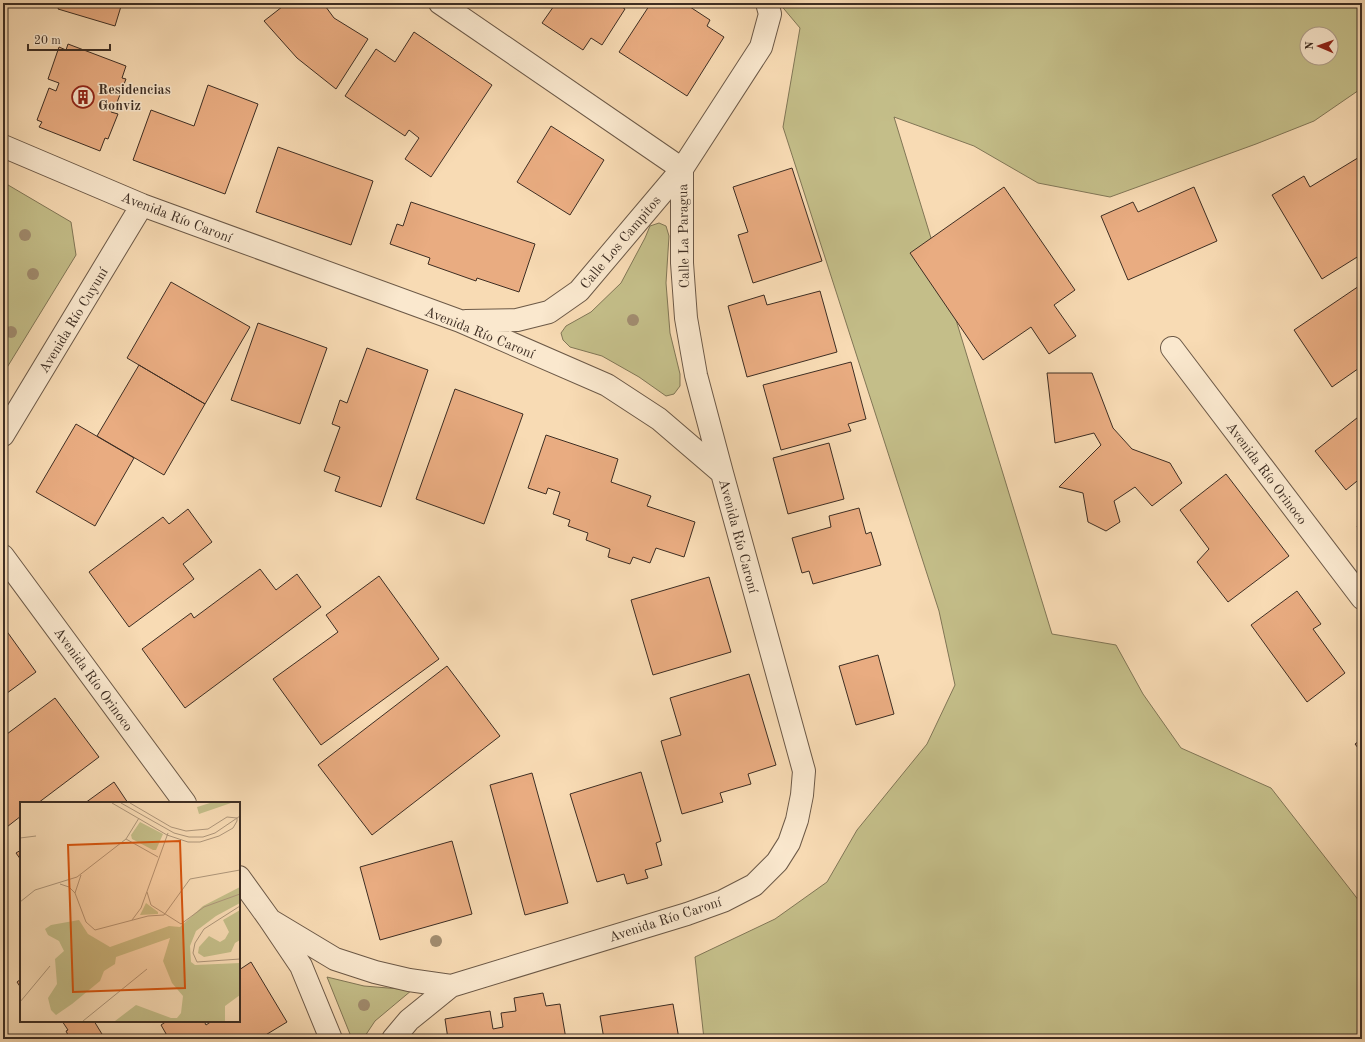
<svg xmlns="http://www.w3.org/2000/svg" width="1365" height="1042" font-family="'Old Standard TT',serif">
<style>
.green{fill:#c4be89;stroke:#817656;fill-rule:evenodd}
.building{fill:#e9ac81;stroke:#3e2e23}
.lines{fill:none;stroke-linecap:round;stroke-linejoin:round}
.minor-casing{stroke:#6c5947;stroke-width:24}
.minor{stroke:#fae8ce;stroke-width:22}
.tree{fill:#a18c6f}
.labels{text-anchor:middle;stroke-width:3;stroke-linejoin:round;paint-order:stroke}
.poi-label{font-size:14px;font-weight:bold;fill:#3e2e23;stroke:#fae8ce;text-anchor:start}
.street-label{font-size:14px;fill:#3e2e23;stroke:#fae8ce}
.inset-road{fill:none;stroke:#ae967a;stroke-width:1}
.view{fill:#d7550e;fill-opacity:0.15;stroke:#d7550e;stroke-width:2}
.inset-edge{fill:none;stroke:#3e2e23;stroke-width:2}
</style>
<rect width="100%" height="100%" fill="#f8dbb4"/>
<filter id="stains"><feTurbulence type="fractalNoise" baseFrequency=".005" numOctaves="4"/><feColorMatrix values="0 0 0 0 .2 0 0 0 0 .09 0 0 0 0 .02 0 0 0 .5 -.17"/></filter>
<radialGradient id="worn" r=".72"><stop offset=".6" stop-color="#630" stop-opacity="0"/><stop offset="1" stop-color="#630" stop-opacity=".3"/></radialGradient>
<path class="green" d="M 779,3 L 1362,3 L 1362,88 L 1314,121 L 1256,144 L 1110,197 L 1038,183 L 974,146 L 894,117 L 1052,634 L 1116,645 L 1143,694 L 1181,748 L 1271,788 L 1353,893 L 1362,905 L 1362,1039 L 704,1039 L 695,957 L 775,919 L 827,882 L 857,830 L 927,744 L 955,685 L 939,611 L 783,127 L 800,28 ZM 1307,34 L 1331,34 L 1331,58 L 1307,58 Z
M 3,182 L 71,222 L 76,255 L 3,374 Z
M 659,223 L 666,226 L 669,236 L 666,283 L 670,333 L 680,374 L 680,386 L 674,394 L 666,396 L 639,377 L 602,356 L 570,347 L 563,340 L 561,333 L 566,326 L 591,312 L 621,283 L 645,238 L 650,226 Z
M 327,977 L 364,986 L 412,990 L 375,1021 L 363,1039 L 352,1039 Z"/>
<path class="building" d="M 60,3 L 122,3 L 115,26 L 58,9 Z
M 287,3 L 323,3 L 334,18 L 368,39 L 336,89 L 297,58 L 264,21 Z
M 528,3 L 538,3 L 535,7 Z
M 556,3 L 616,3 L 625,9 L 602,45 L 591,38 L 583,50 L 542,23 Z
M 651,3 L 684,3 L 710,20 L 707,26 L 724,37 L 687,96 L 619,52 Z
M 414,32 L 492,85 L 431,177 L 405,159 L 419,138 L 409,130 L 405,136 L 345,96 L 376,49 L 395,62 Z
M 68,44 L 126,66 L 122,78 L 126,79 L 116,105 L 114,104 L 111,112 L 118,114 L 108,139 L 105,138 L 100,151 L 39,127 L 42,122 L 37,120 L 49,88 L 56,91 L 59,83 L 48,79 L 59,47 L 66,50 Z
M 208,85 L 258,104 L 225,194 L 133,160 L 151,110 L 194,126 Z
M 551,126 L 604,160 L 570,215 L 517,182 Z
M 278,147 L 373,181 L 351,245 L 256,212 Z
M 1361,156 L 1362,254 L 1322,279 L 1272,195 L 1304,176 L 1310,187 Z
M 792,168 L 822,261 L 753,283 L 738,235 L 748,232 L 733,187 Z
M 1004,187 L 1075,290 L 1054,305 L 1076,336 L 1049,354 L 1031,327 L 983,360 L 910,253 Z
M 1194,187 L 1217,241 L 1128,280 L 1101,216 L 1133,202 L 1138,212 Z
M 411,202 L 535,244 L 519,292 L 477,278 L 476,281 L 428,264 L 430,258 L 390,244 L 397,224 L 403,226 Z
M 171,282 L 250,327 L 205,404 L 127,358 Z
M 1362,284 L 1362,366 L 1332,387 L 1294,330 Z
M 820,291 L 837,352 L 747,377 L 728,306 L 764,295 L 767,305 Z
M 258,323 L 327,348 L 300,424 L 231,400 Z
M 367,348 L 428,370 L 381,507 L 335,491 L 340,477 L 324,471 L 340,427 L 332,424 L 340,400 L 347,403 Z
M 851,362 L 866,419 L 848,424 L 851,431 L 781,450 L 763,385 Z
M 139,365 L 205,404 L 164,475 L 97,436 Z
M 1047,373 L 1092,373 L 1113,428 L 1132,449 L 1170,463 L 1182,483 L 1152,506 L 1135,487 L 1114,501 L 1120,522 L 1106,531 L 1088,522 L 1083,493 L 1059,487 L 1101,445 L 1094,433 L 1055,443 Z
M 455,389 L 523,414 L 484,524 L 416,499 Z
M 1362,414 L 1362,477 L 1346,490 L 1315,451 Z
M 76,424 L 134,458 L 95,526 L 36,492 Z
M 546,435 L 618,459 L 611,482 L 651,496 L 647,506 L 695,522 L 684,557 L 656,548 L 650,563 L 633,557 L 630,564 L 608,557 L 610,549 L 586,540 L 588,533 L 568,526 L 570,520 L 553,514 L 560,492 L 548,488 L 546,494 L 528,488 Z
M 829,443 L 844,499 L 788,514 L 773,458 Z
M 1226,474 L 1289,556 L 1228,602 L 1197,562 L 1209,549 L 1180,510 Z
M 859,508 L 866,534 L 871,532 L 881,565 L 813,584 L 809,571 L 802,573 L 792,538 L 831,527 L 829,516 Z
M 188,509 L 212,542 L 183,564 L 194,579 L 129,627 L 89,572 L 163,517 L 169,524 Z
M 1362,522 L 1362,533 L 1357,526 Z
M 260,569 L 276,590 L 297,574 L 321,607 L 185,708 L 142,649 L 191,613 L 194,618 Z
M 379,576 L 439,659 L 321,745 L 273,679 L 338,632 L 326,615 Z
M 709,577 L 731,652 L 653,675 L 631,600 Z
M 1297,591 L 1321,624 L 1313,629 L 1345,673 L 1307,702 L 1251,625 Z
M 3,626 L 36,672 L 3,696 Z
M 878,655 L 894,714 L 856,725 L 839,666 Z
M 447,666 L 500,736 L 372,835 L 318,765 Z
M 749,674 L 776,765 L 748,774 L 751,784 L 720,793 L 723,802 L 682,814 L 661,741 L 681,735 L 670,698 Z
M 55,698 L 99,757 L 38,803 L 21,803 L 21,816 L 3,830 L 3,737 Z
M 1362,739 L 1362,753 L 1355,744 Z
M 641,772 L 661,841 L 656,843 L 662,865 L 645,870 L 648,878 L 627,884 L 624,874 L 597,882 L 570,794 Z
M 532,773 L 568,903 L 525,915 L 490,785 Z
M 114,782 L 128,803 L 85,803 Z
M 452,841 L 472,914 L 380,940 L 360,867 Z
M 21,850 L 21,860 L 16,853 Z
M 251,962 L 287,1022 L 259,1039 L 244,1039 L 242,1035 L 236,1039 L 169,1039 L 161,1025 L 167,1021 L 204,1021 L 206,1025 L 212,1021 L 239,1021 L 239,970 Z
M 21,979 L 21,988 L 17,982 Z
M 543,993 L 546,1006 L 560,1004 L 566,1039 L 448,1039 L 445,1019 L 490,1011 L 493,1029 L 503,1027 L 501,1013 L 516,1011 L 514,998 Z
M 673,1004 L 679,1039 L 604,1039 L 600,1016 Z
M 62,1021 L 94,1021 L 105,1039 L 70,1039 L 66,1031 L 68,1030 Z"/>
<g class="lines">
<g class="minor-casing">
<path id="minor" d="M 440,3 L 682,169
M 3,146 L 142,205 L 460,321 L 607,385 L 659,419 L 722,473
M 466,321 L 517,320 L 549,312 L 579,291 L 682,169 L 761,47 L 770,14 L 767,3
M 1172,348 L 1362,598
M 3,435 L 142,205
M 3,556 L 185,803
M 239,877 L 270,920 L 301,966 L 331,1039
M 270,920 L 335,959 L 375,972 L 409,980 L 451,986
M 393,1039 L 409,1020 L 451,986 L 687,914 L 723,901 L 754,885 L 777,862 L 789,843 L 797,820 L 802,795 L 804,771 L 722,473 L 696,375 L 686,318 L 682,263 L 682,169"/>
</g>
<use href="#minor" class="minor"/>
</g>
<g class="tree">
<circle cx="25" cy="235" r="6"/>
<circle cx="33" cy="274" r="6"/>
<circle cx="633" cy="320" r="6"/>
<circle cx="11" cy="332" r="6"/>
<circle cx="436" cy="941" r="6"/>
<circle cx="364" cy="1005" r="6"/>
</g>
<defs>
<g id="building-ring" transform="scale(1.15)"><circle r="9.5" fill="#fae8ce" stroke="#8f2418" stroke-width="1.5"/><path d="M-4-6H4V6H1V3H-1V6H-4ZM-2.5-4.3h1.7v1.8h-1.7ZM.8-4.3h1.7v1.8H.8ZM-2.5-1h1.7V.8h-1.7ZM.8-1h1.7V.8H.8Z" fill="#8f2418"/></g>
</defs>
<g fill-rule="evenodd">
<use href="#building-ring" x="83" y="97"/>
</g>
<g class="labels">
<g class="poi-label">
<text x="98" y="94">Residencias<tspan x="98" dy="16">Gonviz</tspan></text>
</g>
<g class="street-label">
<text transform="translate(177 217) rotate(21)" y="5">Avenida Río Caroní</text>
<text transform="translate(683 236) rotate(-91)" y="5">Calle La Paragua</text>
<text transform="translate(620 242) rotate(-50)" y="5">Calle Los Campitos</text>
<text transform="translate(73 320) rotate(-59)" y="5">Avenida Río Cuyuní</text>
<text transform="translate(480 332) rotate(22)" y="5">Avenida Río Caroní</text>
<text transform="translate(1267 473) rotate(53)" y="5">Avenida Río Orinoco</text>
<text transform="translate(739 536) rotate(75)" y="5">Avenida Río Caroní</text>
<text transform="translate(94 679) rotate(54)" y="5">Avenida Río Orinoco</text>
<text transform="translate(665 919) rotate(-18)" y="5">Avenida Río Caroní</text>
</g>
</g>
<g transform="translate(20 802)">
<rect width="220" height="220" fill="#f8dbb4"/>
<path d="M 190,1 L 211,1 L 179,12 L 177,5 ZM 120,20 L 143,32 L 136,48 L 133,48 L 112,37 L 111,33 ZM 220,85 L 220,101 L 196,114 L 176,129 L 170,144 L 171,160 L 175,163 L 220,161 L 220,193 L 205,204 L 205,219 L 95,219 L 116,203 L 151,216 L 157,216 L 161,211 L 163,194 L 152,181 L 143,159 L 150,136 L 96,155 L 95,162 L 84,169 L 80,179 L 52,202 L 36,213 L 31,208 L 28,196 L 37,182 L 35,157 L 44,149 L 39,139 L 28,133 L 25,127 L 31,123 L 59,118 L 68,132 L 90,145 L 149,124 L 160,125 L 183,104 ZM 126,101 L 138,110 L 138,112 L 120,113 ZM 220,108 L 220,138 L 215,141 L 211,150 L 184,155 L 178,151 L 179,145 L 189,134 L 200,140 L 205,137 L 209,130 L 203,118 Z" fill="#c4be89"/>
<path class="inset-road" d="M 92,1 L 147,33 L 168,40 L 180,40 L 199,34 L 213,26 L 217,19 L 217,16 L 207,15 L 188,27 L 166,29 L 151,25 L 110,1M 101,1 L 154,31 L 169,35 L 183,35 L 195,31 L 220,14M 0,36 L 16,34M 106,37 L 138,55M 40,82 L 49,85 L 55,91 L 66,120 L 75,128 L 128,114 L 144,113M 127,90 L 131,103 L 161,122 L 184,105 L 220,92M 55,91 L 61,73M 0,100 L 15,88 L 57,75 L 106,37 L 119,16M 220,104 L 184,127 L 175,141 L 173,151 L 177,160 L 220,157M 144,113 L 170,77 L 220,68M 112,118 L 121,106 L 148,31M 0,200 L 30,164M 63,219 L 127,167"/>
<path class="view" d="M 160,39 L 165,186 L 53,190 L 48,43 Z"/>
<rect width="220" height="220" class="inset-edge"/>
</g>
<rect width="1365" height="1042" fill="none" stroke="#f8dbb4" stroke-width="16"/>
<rect x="4" y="4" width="1357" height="1034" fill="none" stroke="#3e2e23" stroke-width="2"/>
<rect x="8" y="8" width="1349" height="1026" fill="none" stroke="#3e2e23"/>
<g transform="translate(1319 46) rotate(272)"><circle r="19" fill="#fae8ce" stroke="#af9e8a"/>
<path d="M0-3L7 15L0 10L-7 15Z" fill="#8f2418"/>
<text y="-6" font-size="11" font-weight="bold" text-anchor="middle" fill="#3e2e23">N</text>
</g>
<path d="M28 44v6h82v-6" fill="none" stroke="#3e2e23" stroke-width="2"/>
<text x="34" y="44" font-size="12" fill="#3e2e23" stroke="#fae8ce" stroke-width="3" paint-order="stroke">20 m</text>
<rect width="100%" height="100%" filter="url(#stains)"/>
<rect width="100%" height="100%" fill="url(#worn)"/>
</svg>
